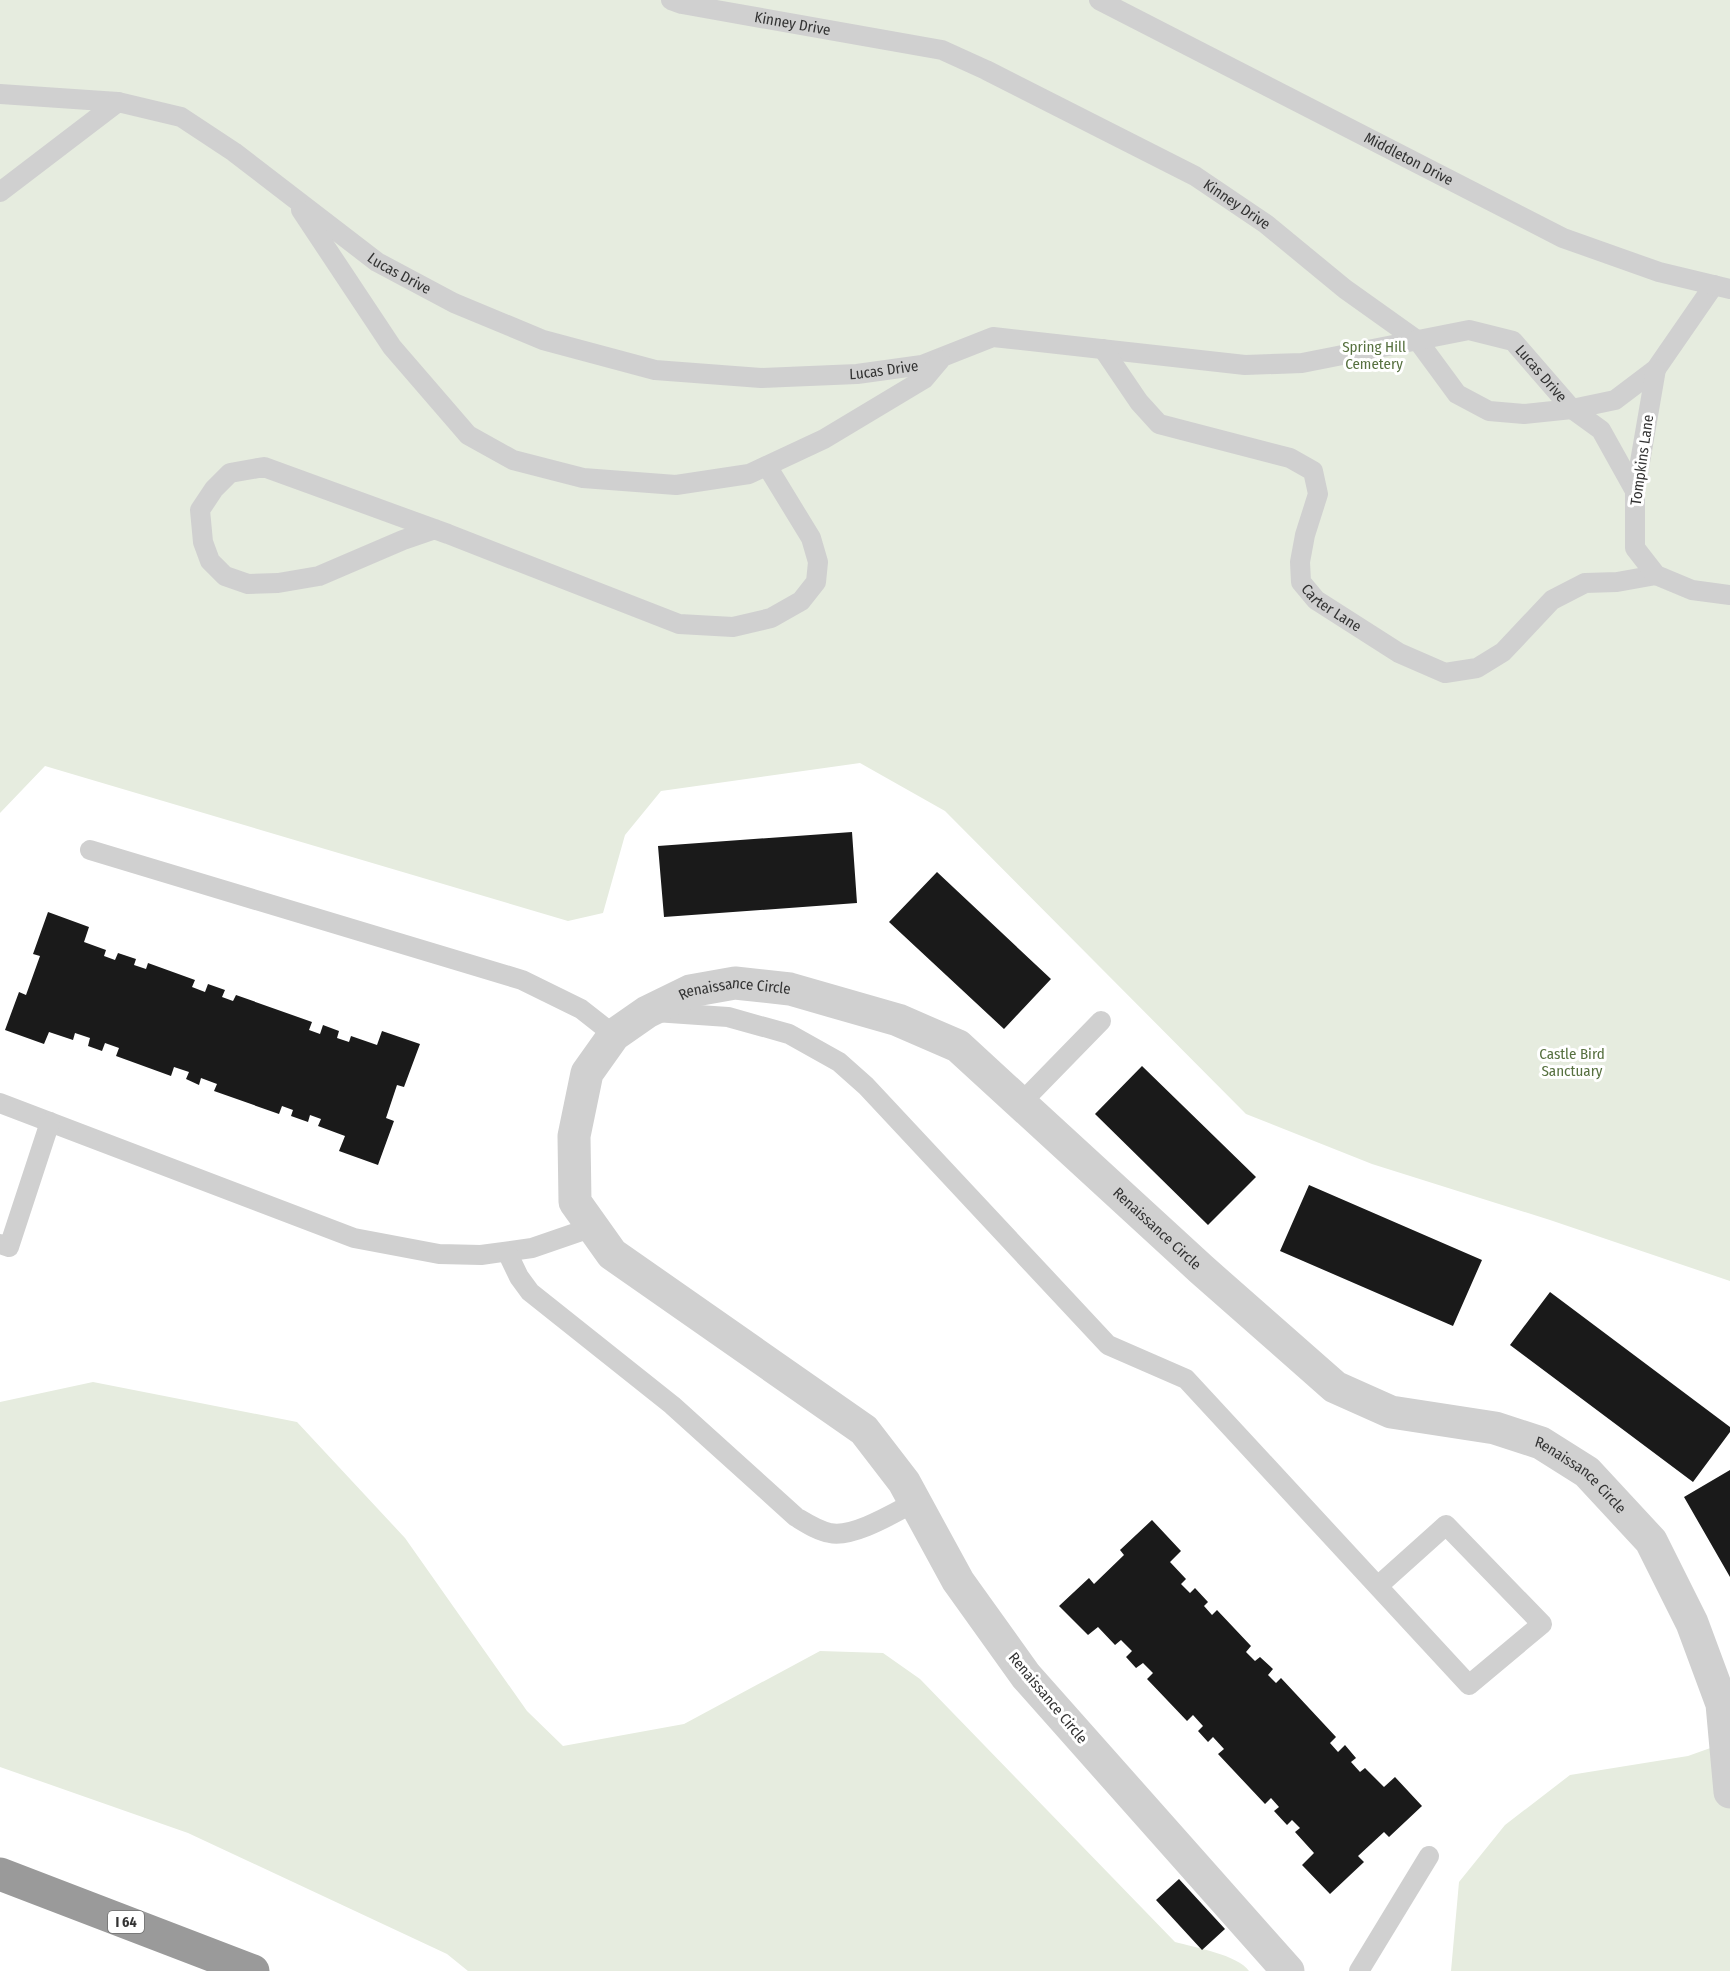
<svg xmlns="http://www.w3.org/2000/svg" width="1730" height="1971" font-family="'Fira Sans Condensed',sans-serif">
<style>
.green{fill:#e6ecdf}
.building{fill:#1a1a1a}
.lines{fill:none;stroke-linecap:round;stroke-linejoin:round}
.lane{stroke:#d0d0d0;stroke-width:20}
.street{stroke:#d0d0d0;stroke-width:33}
.highway{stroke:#9a9a9a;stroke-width:33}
.labels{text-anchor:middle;stroke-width:6;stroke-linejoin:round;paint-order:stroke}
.shield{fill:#fff;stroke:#707070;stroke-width:1.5}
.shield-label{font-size:14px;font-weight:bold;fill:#333}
.street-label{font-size:15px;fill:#333;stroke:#fff}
.park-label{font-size:15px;fill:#56703f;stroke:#fff}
</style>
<rect width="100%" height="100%" fill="#fff"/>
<path class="green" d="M 0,0 L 1730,0 L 1730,1281 L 1550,1220 L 1372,1164 L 1246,1114 L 945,811 L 860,763 L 661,791 L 625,835 L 603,913 L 568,921 L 45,766 L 0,813 Z
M 93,1382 L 297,1422 L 405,1538 L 527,1711 L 563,1746 L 684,1724 L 820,1651 L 883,1653 L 920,1679 L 1175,1942 C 1194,1947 1238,1955 1249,1971 L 468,1971 L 447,1954 L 188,1833 L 0,1767 L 0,1402 Z
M 1730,1741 L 1730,1971 L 1451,1971 L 1459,1882 L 1505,1825 L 1570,1775 L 1688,1756 Z"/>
<path class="building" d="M 852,832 L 857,903 L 664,917 L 658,846 Z
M 937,872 L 1051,979 L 1004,1029 L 889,922 Z
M 48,912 L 89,927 L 84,942 L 106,950 L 104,956 L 115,960 L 118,953 L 136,959 L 134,965 L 146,969 L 148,963 L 195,980 L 192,987 L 205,992 L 208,984 L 225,990 L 222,997 L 233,1001 L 236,995 L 312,1022 L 309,1030 L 320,1034 L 323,1025 L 339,1031 L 337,1038 L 349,1042 L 351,1036 L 377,1045 L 382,1031 L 420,1044 L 404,1087 L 397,1085 L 386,1118 L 394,1121 L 378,1165 L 339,1151 L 345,1136 L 318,1126 L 321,1119 L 310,1115 L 308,1122 L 291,1116 L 293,1110 L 282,1106 L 279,1114 L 214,1091 L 217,1084 L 201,1078 L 199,1085 L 186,1079 L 189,1072 L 174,1067 L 171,1076 L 116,1056 L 119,1048 L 105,1043 L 102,1051 L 88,1046 L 90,1038 L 75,1033 L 73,1040 L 49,1032 L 44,1044 L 5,1030 L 19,992 L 26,995 L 40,956 L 33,954 Z
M 1142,1066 L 1256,1177 L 1208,1225 L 1095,1114 Z
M 1309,1185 L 1482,1260 L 1453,1326 L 1280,1251 Z
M 1550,1292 L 1730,1427 L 1730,1432 L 1693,1482 L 1510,1345 Z
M 1730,1470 L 1730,1577 L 1684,1497 Z
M 1152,1520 L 1181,1551 L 1170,1562 L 1186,1579 L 1181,1584 L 1190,1593 L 1195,1588 L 1208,1602 L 1204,1606 L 1212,1615 L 1217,1610 L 1251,1646 L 1246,1652 L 1255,1661 L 1260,1657 L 1273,1669 L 1268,1675 L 1276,1683 L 1281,1678 L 1336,1737 L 1330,1743 L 1338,1752 L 1345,1745 L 1356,1758 L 1351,1762 L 1360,1772 L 1365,1768 L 1384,1787 L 1395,1777 L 1422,1806 L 1389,1837 L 1384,1832 L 1358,1856 L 1364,1862 L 1330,1894 L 1302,1865 L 1314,1853 L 1295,1832 L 1300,1828 L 1292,1820 L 1287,1825 L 1274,1811 L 1279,1807 L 1271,1798 L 1265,1804 L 1218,1754 L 1224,1749 L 1213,1737 L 1208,1742 L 1198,1731 L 1203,1726 L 1193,1715 L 1187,1721 L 1147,1679 L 1153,1673 L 1143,1663 L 1136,1668 L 1126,1657 L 1132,1651 L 1121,1640 L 1115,1645 L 1098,1627 L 1088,1635 L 1059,1606 L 1089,1578 L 1094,1584 L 1124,1555 L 1120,1550 Z
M 1179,1879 L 1225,1929 L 1202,1950 L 1156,1900 Z"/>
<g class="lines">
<g class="lane">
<path id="s1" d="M 671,0 L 682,4 L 942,50 L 986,70 L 1195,176 L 1266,224 L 1345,289 L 1418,341 L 1457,394 L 1489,411 L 1524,414 L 1572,409 L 1615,400 L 1656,369 L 1714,285"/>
<path id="s2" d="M 1099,0 L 1563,238 L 1659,272 L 1730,289"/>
<path id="s3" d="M 0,94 L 118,102 L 181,117 L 234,152 L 377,262 L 454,303 L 543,340 L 655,370 L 761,378 L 857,374 L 922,365 L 993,337 L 1245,365 L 1302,363 L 1469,330 L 1513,341 L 1572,409 L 1601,430 L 1635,491"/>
<path d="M 0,192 L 118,102"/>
<path d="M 301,210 L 392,347 L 468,435 L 513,460 L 583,478 L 676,485 L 749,474 L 824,439 L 924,379 L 940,360"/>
<path id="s4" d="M 1103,349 L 1139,402 L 1159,424 L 1290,458 L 1313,471 L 1318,494 L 1305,535 L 1300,562 L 1301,582 L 1316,600 L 1399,653 L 1445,673 L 1477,668 L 1503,652 L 1552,600 L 1585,583 L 1617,582 L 1656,575"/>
<path d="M 1656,369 L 1635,491 L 1635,548 L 1656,575 L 1692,590 L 1730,595"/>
<path d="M 435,529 L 403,540 L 319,576 L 278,583 L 248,584 L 225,576 L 210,561 L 203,542 L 200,510 L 214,489 L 230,473 L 264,467 L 448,534 L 679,624 L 733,627 L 771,618 L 801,601 L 816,582 L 818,562 L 811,538 L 767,466"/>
<path d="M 90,850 L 522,980 L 581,1009 L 614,1035"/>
<path d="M 655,1012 L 728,1017 L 789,1034 L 839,1062 L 866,1086 L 1108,1345 L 1186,1379 L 1469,1685 L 1542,1624 L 1446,1525 L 1378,1586"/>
<path d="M 0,1103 L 354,1238 L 439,1254 L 481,1255 L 532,1248 L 593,1227"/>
<path d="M 1021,1103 L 1101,1021"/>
<path d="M 0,1244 L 9,1247 L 50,1122"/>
<path d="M 507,1252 L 519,1277 L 530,1292 L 672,1405 L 796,1517 C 806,1523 818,1531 830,1533 C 853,1538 894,1513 915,1502"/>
<path d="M 1359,1971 L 1429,1856"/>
</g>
<path class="street" id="s5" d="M 1288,1971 L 1026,1676 L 958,1581 L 904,1482 L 864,1430 L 612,1254 L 575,1202 L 574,1136 L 587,1073 L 614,1035 L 647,1012 L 690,991 L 735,983 L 790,989 L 898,1020 L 958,1046 L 1201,1269 L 1335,1387 L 1391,1412 L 1495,1428 L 1541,1443 L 1587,1472 L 1651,1541 L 1692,1623 L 1722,1704 L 1730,1792"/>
<path class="highway" d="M 0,1874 L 253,1971"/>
</g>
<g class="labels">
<rect class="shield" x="108" y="1911" width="36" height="22" rx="4.5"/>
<g class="shield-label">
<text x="126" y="1927">I 64</text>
</g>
<g class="street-label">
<text dy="5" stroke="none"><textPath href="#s1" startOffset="124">Kinney Drive</textPath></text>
<text dy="5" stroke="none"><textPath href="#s2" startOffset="348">Middleton Drive</textPath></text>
<text dy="5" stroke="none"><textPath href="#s1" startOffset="609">Kinney Drive</textPath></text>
<text dy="5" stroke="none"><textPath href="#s3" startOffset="452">Lucas Drive</textPath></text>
<text dy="5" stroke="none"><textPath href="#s3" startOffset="956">Lucas Drive</textPath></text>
<text dy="5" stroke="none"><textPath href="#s3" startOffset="1640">Lucas Drive</textPath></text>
<text transform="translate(1642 460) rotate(-82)" y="5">Tompkins Lane</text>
<text dy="5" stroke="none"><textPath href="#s4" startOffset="410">Carter Lane</textPath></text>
<text dy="5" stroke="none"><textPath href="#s5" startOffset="1371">Renaissance Circle</textPath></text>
<text dy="5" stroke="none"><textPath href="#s5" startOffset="1875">Renaissance Circle</textPath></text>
<text dy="5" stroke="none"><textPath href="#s5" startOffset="2379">Renaissance Circle</textPath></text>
<text transform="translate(1048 1698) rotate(50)" y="5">Renaissance Circle</text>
</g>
<g class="park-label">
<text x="1374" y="352">Spring Hill<tspan x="1374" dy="17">Cemetery</tspan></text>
<text x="1572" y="1059">Castle Bird<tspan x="1572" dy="17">Sanctuary</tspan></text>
</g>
</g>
</svg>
